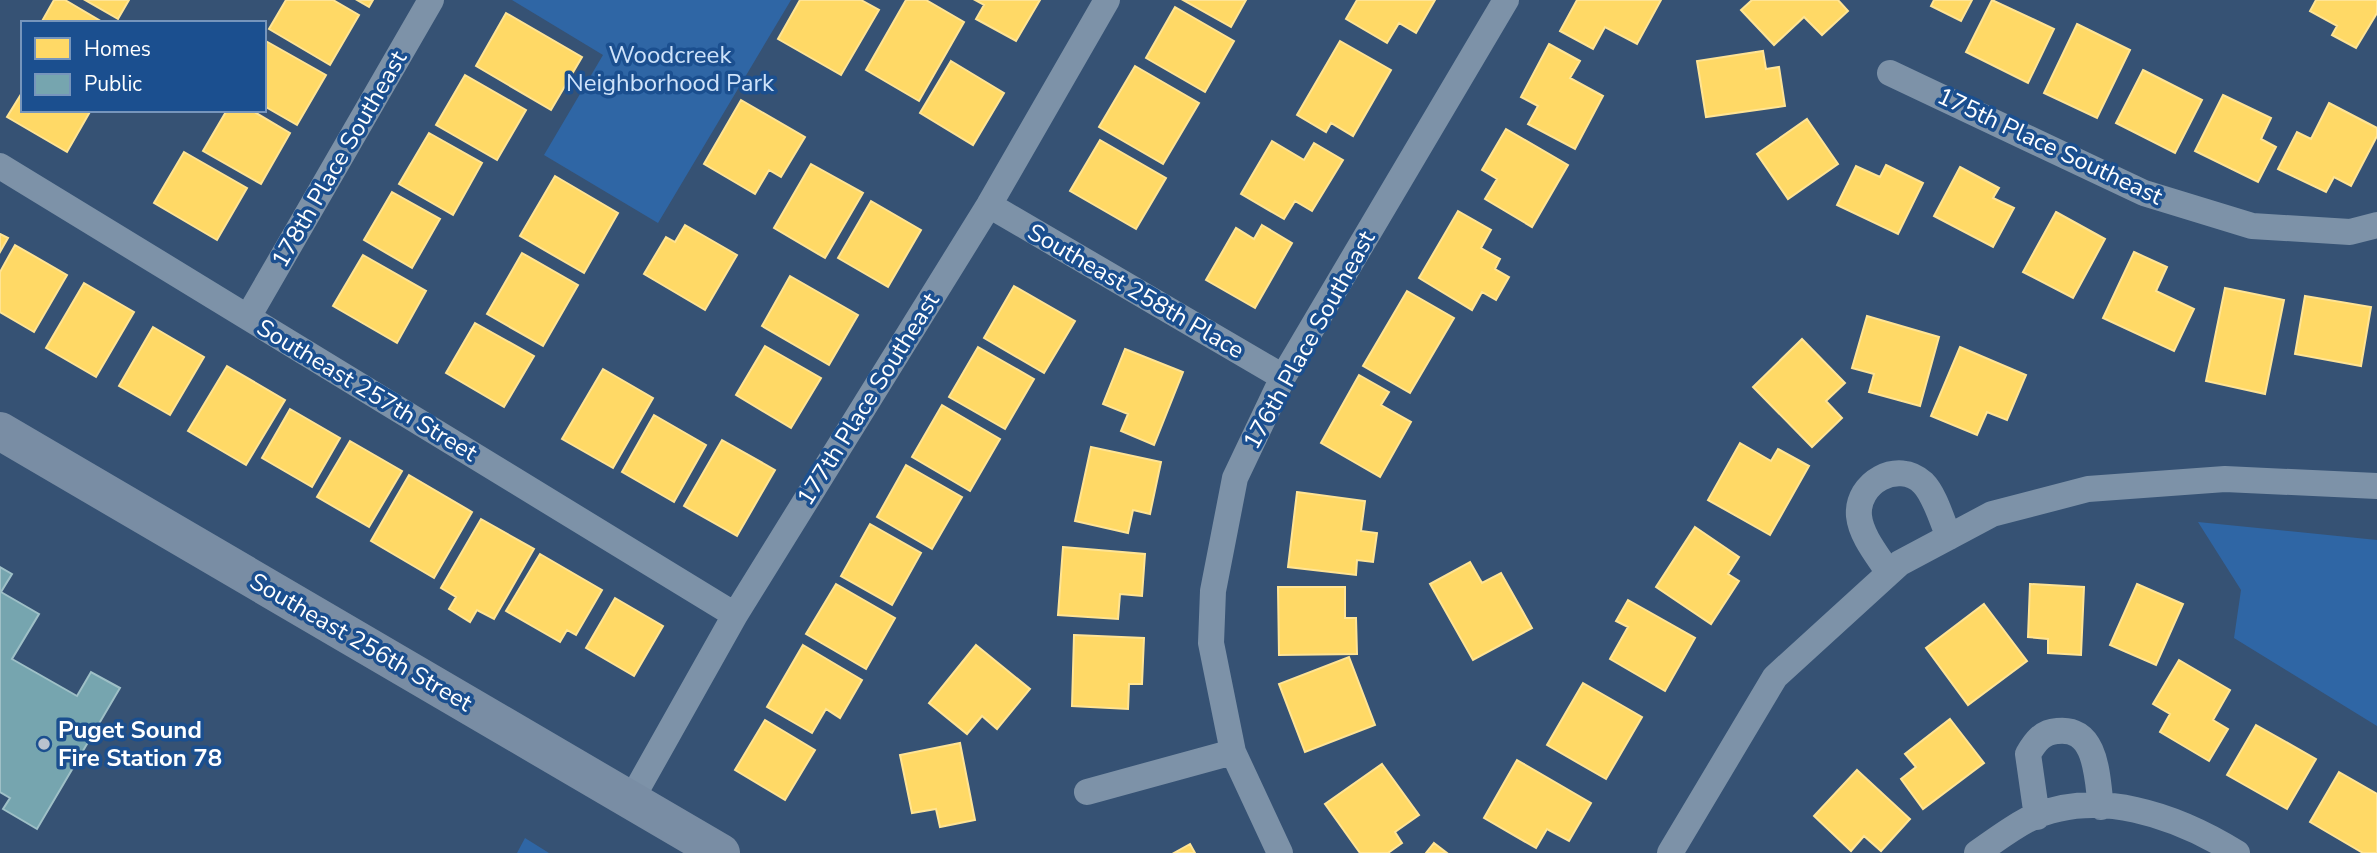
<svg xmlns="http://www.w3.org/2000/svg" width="2377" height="853" font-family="'Nunito Sans',sans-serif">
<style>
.green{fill:#2f66a5}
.homes{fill:#ffd966;stroke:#ffe494;stroke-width:2}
.public{fill:#76a5af;stroke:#9fc0c7;stroke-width:2}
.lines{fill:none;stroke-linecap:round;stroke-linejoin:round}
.minor{stroke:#7d92a8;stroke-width:26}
.secondary{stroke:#798da4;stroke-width:38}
.poi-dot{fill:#b9c2ce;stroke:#1b4f8f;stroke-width:2.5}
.labels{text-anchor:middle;stroke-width:7;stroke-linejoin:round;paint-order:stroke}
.park-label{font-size:24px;fill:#cfe3fa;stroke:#1b4f8f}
.street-label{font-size:24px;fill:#fff;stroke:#1b4f8f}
.poi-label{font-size:24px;font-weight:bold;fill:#fff;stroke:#1b4f8f;text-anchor:start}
</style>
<rect width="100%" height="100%" fill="#365274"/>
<path class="green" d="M 512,0 L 791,0 L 658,223 L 544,155 L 603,55 Z
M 2198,522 L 2377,540 L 2377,726 L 2234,638 L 2241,590 Z
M 525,838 L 549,853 L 517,853 Z"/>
<path class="homes" d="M 54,0 L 65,0 L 104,23 L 41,23 Z
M 85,0 L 129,0 L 118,19 Z
M 286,0 L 333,0 L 359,15 L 330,65 L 269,29 Z
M 357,0 L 373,0 L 369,7 Z
M 800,0 L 861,0 L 879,10 L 841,75 L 778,39 Z
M 906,0 L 926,0 L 964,22 L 919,101 L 866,70 Z
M 975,0 L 1040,0 L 1016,41 L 976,19 L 984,5 Z
M 1183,0 L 1246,0 L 1231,27 Z
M 1357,0 L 1435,0 L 1416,33 L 1399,23 L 1387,43 L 1346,19 Z
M 1577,0 L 1661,0 L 1637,44 L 1605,27 L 1593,49 L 1560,31 Z
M 1752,0 L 1838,0 L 1848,11 L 1822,35 L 1804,17 L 1774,45 L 1741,10 Z
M 1934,0 L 1972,0 L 1961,21 L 1931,6 Z
M 1992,0 L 2054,29 L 2028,83 L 1966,52 Z
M 2316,0 L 2377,0 L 2377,13 L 2356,48 L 2332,35 L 2337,26 L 2310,11 Z
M 1175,7 L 1234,41 L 1205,92 L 1146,58 Z
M 506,13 L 582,57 L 551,110 L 476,66 Z
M 2077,24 L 2130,50 L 2097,118 L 2044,93 Z
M 264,40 L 326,75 L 297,125 L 264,106 Z
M 1340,41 L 1391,70 L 1353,136 L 1331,123 L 1326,132 L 1297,115 Z
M 1549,44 L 1580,61 L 1570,78 L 1603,96 L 1575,149 L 1528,124 L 1538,106 L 1521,97 Z
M 1763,51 L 1766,69 L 1779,67 L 1785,106 L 1706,117 L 1697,61 Z
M 951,61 L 1004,93 L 973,145 L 920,113 Z
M 1135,66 L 1199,103 L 1163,164 L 1099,127 Z
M 2143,70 L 2202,100 L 2175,153 L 2116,123 Z
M 465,75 L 526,110 L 497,160 L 436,125 Z
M 23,91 L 23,110 L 91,110 L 67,152 L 7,117 Z
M 2223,95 L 2271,118 L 2261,139 L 2276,147 L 2258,182 L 2195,151 Z
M 741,100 L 805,137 L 781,177 L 769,170 L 755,194 L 704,164 Z
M 2329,103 L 2377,128 L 2377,136 L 2351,186 L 2334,177 L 2326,192 L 2278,169 L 2297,132 L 2311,139 Z
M 227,110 L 251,110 L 290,133 L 261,184 L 203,151 Z
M 1807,119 L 1838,164 L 1788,199 L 1757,154 Z
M 1506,129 L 1568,165 L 1532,227 L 1485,199 L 1497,179 L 1482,170 Z
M 429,133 L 482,163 L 453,215 L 399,184 Z
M 1100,140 L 1166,178 L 1136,229 L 1070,191 Z
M 1272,141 L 1304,160 L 1314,143 L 1343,160 L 1312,211 L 1295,201 L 1284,219 L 1241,194 Z
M 184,152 L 247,188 L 217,240 L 154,203 Z
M 811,164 L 863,193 L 825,258 L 774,228 Z
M 1886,165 L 1923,183 L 1898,234 L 1837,205 L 1856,166 L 1880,177 Z
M 1960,167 L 1999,188 L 1993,198 L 2014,208 L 1993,247 L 1934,216 Z
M 555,176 L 618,213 L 584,273 L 520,236 Z
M 392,192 L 440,219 L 412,268 L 364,240 Z
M 871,201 L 921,230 L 888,287 L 838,258 Z
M 1458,211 L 1491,230 L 1481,248 L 1500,259 L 1495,269 L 1509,277 L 1496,300 L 1482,292 L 1472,310 L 1419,278 Z
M 2056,212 L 2105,239 L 2073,298 L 2023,272 Z
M 685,225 L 737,255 L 705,310 L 644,274 L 666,237 L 675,242 Z
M 1262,225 L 1292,243 L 1255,308 L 1206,280 L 1236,228 L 1254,239 Z
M 0,234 L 8,238 L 0,252 Z
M 15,245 L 67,275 L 34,332 L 0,312 L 0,272 Z
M 2134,252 L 2167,267 L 2156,291 L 2194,309 L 2174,351 L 2103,318 Z
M 522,253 L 578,285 L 543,346 L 487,314 Z
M 363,255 L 426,291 L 397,343 L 333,306 Z
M 790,276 L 858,315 L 829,365 L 762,326 Z
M 84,283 L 134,312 L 96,377 L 46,348 Z
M 1014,286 L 1075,321 L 1044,373 L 984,338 Z
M 2225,288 L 2284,300 L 2265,394 L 2206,381 Z
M 1407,291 L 1454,318 L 1410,393 L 1363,366 Z
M 2305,296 L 2371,307 L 2361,366 L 2295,354 Z
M 1867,316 L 1939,337 L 1920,406 L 1869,392 L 1874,374 L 1852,368 Z
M 475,323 L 534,356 L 504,407 L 446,373 Z
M 153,327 L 204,357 L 170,415 L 119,386 Z
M 1802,339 L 1845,383 L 1826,401 L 1842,418 L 1812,447 L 1753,387 Z
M 765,346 L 821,378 L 791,428 L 736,395 Z
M 978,347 L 1034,379 L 1005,429 L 949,397 Z
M 1960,347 L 2026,375 L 2007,420 L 1987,412 L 1977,435 L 1931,416 Z
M 1125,349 L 1183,372 L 1154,445 L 1121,431 L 1128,414 L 1103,404 Z
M 227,366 L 285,400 L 246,465 L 188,431 Z
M 603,369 L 653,398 L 613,468 L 562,439 Z
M 1359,375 L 1389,392 L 1381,405 L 1411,422 L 1380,477 L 1321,443 Z
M 942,405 L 1000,439 L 970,491 L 912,457 Z
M 290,409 L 340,438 L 312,487 L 262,458 Z
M 654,415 L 706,445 L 674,502 L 622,472 Z
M 722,440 L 775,470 L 737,536 L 684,506 Z
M 350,441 L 402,471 L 369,527 L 317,497 Z
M 1740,443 L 1771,461 L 1778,449 L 1809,466 L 1770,535 L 1708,500 Z
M 1091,447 L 1161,462 L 1150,514 L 1133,510 L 1128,533 L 1075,521 Z
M 906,465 L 962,497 L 932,549 L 877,517 Z
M 409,475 L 472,512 L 434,578 L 371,541 Z
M 1297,492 L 1365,501 L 1361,531 L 1377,533 L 1373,562 L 1357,560 L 1356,575 L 1288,567 Z
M 481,519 L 534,549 L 494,619 L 477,610 L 470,622 L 449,609 L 456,597 L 441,588 Z
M 870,524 L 921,553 L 892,605 L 841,576 Z
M 1695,527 L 1739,557 L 1728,574 L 1739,581 L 1711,624 L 1656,587 Z
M 1063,547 L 1145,554 L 1142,596 L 1120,594 L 1118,619 L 1058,615 Z
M 540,554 L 602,590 L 576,635 L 567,630 L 560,642 L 506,611 Z
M 1470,562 L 1482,583 L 1501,573 L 1532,628 L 1473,660 L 1430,584 Z
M 836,584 L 895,618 L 866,669 L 806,634 Z
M 2030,584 L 2084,587 L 2081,655 L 2048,653 L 2048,639 L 2028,637 Z
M 2137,584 L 2183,604 L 2156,665 L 2110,645 Z
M 1278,587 L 1345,587 L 1345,618 L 1356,618 L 1357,654 L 1279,655 Z
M 615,598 L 663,626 L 634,676 L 586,648 Z
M 1628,600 L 1695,638 L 1665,691 L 1610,659 L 1628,627 L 1616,621 Z
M 1984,604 L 2027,661 L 1968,705 L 1926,648 Z
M 1074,635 L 1144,638 L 1142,684 L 1129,684 L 1128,709 L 1072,706 Z
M 803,645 L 862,680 L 840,718 L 826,709 L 812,733 L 767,707 Z
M 976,645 L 1030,689 L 997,729 L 982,716 L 967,734 L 929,703 Z
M 1349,657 L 1375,725 L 1305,752 L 1279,684 Z
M 2179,660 L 2230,690 L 2213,720 L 2228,729 L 2209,761 L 2160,732 L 2170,714 L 2153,704 Z
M 1583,683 L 1642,717 L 1606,779 L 1547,745 Z
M 1950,719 L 1984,763 L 1923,809 L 1901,779 L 1916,767 L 1905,754 Z
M 765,720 L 815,750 L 785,800 L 735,770 Z
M 2256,725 L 2316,759 L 2287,809 L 2227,775 Z
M 960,743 L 975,820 L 940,827 L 936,809 L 912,813 L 900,755 Z
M 1517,760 L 1591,803 L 1569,841 L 1547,829 L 1536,848 L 1484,818 Z
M 1382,764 L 1419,815 L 1395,832 L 1402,843 L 1388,853 L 1360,853 L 1325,804 Z
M 1857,770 L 1910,819 L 1881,851 L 1864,836 L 1851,851 L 1814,816 Z
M 2339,772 L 2377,794 L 2377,853 L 2363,853 L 2310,822 Z
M 1434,843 L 1447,853 L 1426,853 Z
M 1190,844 L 1195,853 L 1174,853 Z"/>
<path class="public" d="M 0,567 L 12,574 L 1,592 L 39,614 L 12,659 L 77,696 L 91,672 L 120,688 L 37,829 L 3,809 L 10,798 L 0,792 Z"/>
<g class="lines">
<path class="minor" d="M 1890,73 L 2144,193 L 2252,226 L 2350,232 L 2377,225
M 0,166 L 735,615
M 989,205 L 1283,377
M 248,317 L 431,0
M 1889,573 C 1878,556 1861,536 1859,516 C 1856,483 1898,459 1923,483 C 1935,495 1942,521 1949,537
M 1087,792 L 1233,752
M 631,800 L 735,615 L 989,205 L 1107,0
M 2037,817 L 2028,754 C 2035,742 2042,732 2057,731 C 2098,726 2097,779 2101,807
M 1280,853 L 1233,752 L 1211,643 L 1213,591 L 1235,478 L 1283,377 L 1506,0
M 1670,853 L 1775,677 L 1900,563 L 1992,514 L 2088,489 L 2225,479 L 2377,486
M 1977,853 C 1993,842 2010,829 2027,820 C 2096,786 2177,816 2237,853"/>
<path class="secondary" d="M 0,431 L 721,853"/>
</g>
<circle class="poi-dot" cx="44" cy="744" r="7"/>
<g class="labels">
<g class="park-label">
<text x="670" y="63">Woodcreek<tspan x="670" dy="28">Neighborhood Park</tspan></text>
</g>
<g class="street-label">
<text transform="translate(2050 146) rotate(25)" y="8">175th Place Southeast</text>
<text transform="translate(339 159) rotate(-60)" y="8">178th Place Southeast</text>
<text transform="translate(1136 291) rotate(30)" y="8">Southeast 258th Place</text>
<text transform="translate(1309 340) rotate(-61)" y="8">176th Place Southeast</text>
<text transform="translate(367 390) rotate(31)" y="8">Southeast 257th Street</text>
<text transform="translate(868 399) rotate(-58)" y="8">177th Place Southeast</text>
<text transform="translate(361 642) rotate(30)" y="8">Southeast 256th Street</text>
</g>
<g class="poi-label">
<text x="58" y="738">Puget Sound<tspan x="58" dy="28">Fire Station 78</tspan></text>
</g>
</g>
<rect x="21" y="21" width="245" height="91" fill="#1b4f8f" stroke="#7695bc" stroke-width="2"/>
<rect x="35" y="38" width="35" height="21" fill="#ffd966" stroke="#7695bc" stroke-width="2"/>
<text x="84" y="56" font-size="21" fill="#ffffff">Homes</text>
<rect x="35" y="74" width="35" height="21" fill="#76a5af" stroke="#7695bc" stroke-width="2"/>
<text x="84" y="91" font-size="21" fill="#ffffff">Public</text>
</svg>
